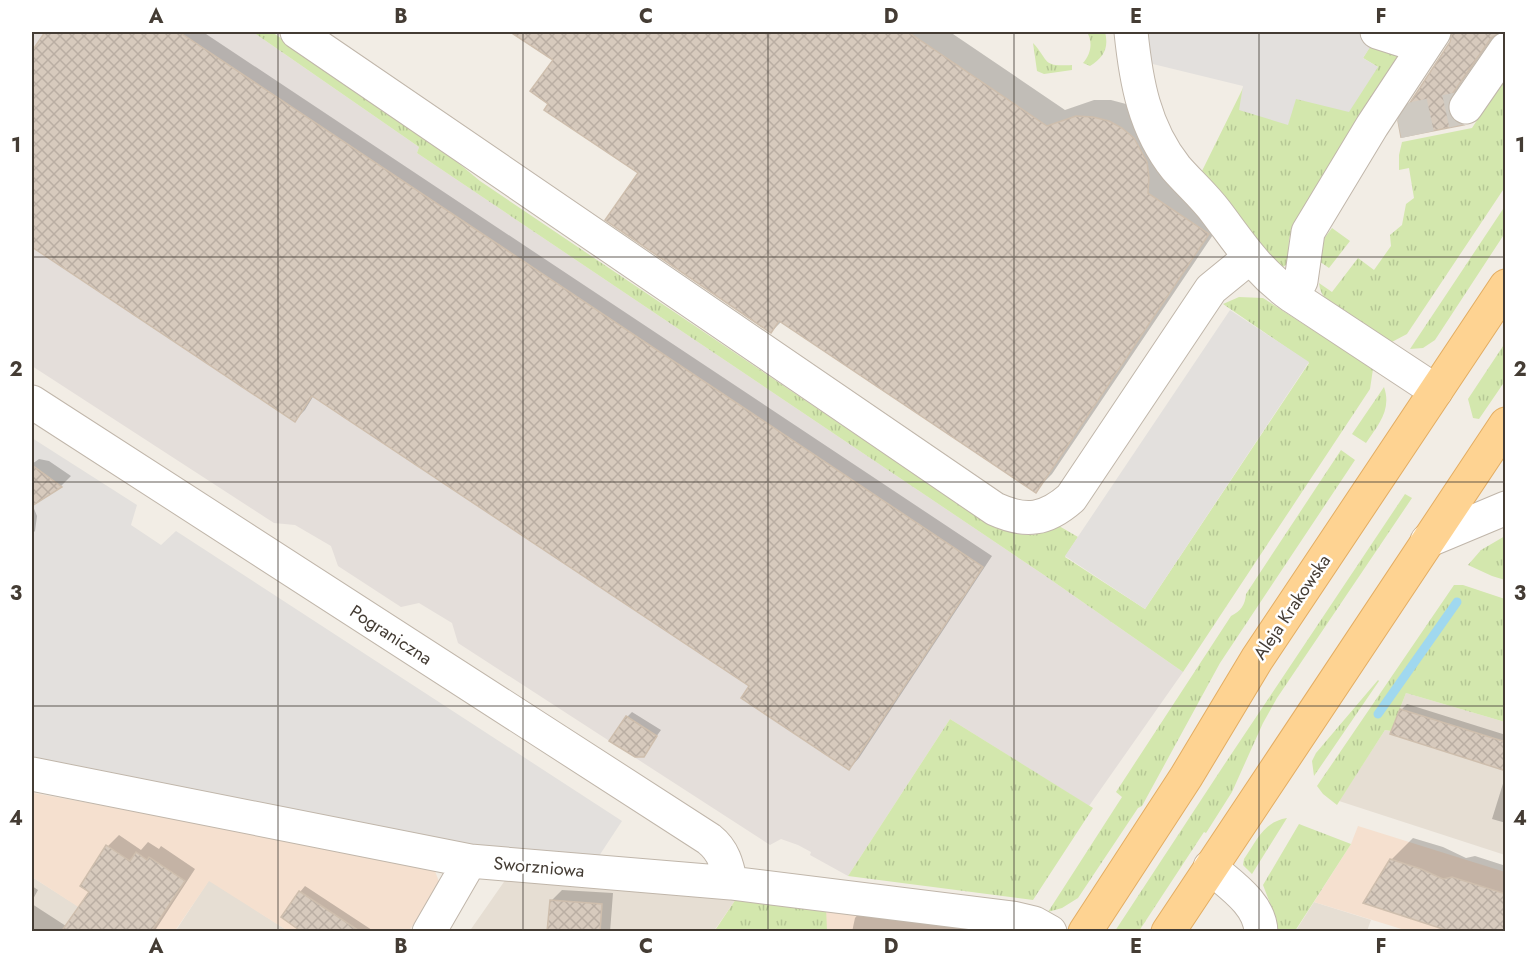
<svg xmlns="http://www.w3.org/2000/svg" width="1537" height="963" font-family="Jost,sans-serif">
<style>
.residential{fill:#e6ded3}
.commercial{fill:#f5e0cf}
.industrial{fill:#e4deda}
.grass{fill:url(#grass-tufts)}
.parking{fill:#e3e0dd}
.shadow{fill:#0003}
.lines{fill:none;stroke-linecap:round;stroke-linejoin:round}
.stream{stroke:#a0d8ef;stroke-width:9}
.building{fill:url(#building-cross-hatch);stroke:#cebead;stroke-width:1.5}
.minor-tunnel{stroke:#cfcac2;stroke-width:33;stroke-dasharray:33 16;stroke-linecap:butt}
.minor-casing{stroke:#c0b6aa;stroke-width:35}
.major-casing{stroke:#e3ad62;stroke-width:35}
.minor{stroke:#fff;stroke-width:33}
.major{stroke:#fed392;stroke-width:33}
.grid{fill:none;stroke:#443c34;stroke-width:1.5;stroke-opacity:0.55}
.labels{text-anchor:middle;stroke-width:5;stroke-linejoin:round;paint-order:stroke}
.street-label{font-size:18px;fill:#443c34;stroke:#fff}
.neatline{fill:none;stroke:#443c34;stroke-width:2}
.grid-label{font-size:20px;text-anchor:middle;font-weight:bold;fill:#443c34}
</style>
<defs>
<pattern id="grass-tufts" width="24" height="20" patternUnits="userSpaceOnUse" patternTransform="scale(1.5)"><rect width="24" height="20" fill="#d3e7ad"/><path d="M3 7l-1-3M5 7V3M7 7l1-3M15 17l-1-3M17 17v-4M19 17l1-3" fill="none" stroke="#b6c795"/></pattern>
<pattern id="building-cross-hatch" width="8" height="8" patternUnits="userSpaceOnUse" patternTransform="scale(1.5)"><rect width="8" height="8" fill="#d7cabd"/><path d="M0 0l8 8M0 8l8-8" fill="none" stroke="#baaea3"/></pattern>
</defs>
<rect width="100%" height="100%" fill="#f2ede5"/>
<path class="residential" d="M 1406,693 L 1505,722 L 1505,855 L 1339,801 L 1385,730 L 1391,731 Z
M 32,877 L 117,931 L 32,931 Z
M 506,879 L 738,896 L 714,931 L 469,932 Z
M 209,880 L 288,931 L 175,932 Z
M 1314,902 L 1371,920 L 1367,931 L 1295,932 Z"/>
<path class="commercial" d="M 34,793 L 433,866 L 440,884 L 409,931 L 288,931 L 209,881 L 175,931 L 117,932 L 32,877 L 32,795 Z
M 1358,826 L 1505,872 L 1505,931 L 1408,931 L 1314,902 L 1351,844 Z
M 738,896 L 1004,932 L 714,932 Z"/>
<path class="industrial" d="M 32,32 L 253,32 L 419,147 L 417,153 L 1044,575 L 1183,672 L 1089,806 L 950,719 L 848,876 L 810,855 L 811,852 L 798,845 L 781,839 L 770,845 L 458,643 L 452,623 L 419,603 L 401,607 L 338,566 L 331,546 L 295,525 L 274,523 L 32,366 Z"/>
<path class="grass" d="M 253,32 L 272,32 L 444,151 L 480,181 L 987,523 C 1018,535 1028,541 1059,526 L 1078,537 L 1065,557 L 1145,609 L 1309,363 L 1223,304 L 1239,297 L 1263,298 L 1373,369 L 1370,389 L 1183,672 L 1044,575 L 417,153 L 419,147 Z
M 1087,32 L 1105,32 C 1109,48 1104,57 1090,66 L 1083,63 C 1091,54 1093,42 1087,32 Z
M 1033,43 C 1050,61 1041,67 1072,65 L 1072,70 L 1044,74 L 1037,71 Z
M 1371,45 L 1392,47 L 1401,58 L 1292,230 L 1289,239 L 1288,264 L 1281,268 L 1200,175 L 1244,86 L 1296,99 L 1378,67 L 1363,58 Z
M 1505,65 L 1505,187 L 1407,334 L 1390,343 C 1368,330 1321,311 1319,283 L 1332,292 L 1358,258 L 1374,270 L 1391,246 L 1390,235 L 1402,225 L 1406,204 L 1414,198 L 1409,168 L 1399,170 L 1399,155 L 1402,142 L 1472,128 L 1494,94 Z
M 1505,206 L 1505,233 L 1435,340 L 1423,348 L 1410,349 Z
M 1332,228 L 1350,241 L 1329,268 L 1316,259 L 1320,244 Z
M 1505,343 L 1505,381 L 1479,419 L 1473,418 L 1468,399 Z
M 1384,387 C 1392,410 1378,425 1366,443 L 1352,434 Z
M 1341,450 L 1355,460 L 1220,663 L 1142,806 L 1138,808 L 1078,898 L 1062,908 L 1048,912 L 1122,797 L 1116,792 L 1231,616 C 1241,611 1245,605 1246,594 Z
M 1405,494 L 1412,498 L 1277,698 L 1263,723 L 1232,792 L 1206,833 L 1204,832 L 1139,931 L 1115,931 L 1224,765 Z
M 1505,536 L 1505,580 L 1492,576 L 1468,565 L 1481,550 Z
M 1454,585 L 1463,585 L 1505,599 L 1505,722 L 1406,693 L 1391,731 L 1385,730 L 1337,805 L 1323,794 L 1317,786 Z
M 1378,680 L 1379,681 L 1314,776 L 1312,761 L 1316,753 Z
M 950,719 L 1093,808 L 1033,900 L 848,876 Z
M 1287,818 L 1252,874 L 1243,865 L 1244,859 C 1257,841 1263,822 1287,818 Z
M 1299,824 L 1351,844 L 1295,931 L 1276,931 L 1273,911 L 1263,885 Z
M 738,896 L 826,907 L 827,931 L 714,932 Z"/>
<path class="parking" d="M 1117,32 L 1380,32 L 1363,58 L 1378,67 L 1349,112 L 1296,99 L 1288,125 L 1239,110 L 1243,86 L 1120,56 Z
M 1230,310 L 1309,362 L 1145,609 L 1065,556 Z
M 32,438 L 137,505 L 131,525 L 161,545 L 176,531 L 622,821 L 597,859 L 442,842 L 32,759 Z"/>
<path class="shadow" d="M 46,32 L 203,32 L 992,556 L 859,758 L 849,769 L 751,685 L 314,395 L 305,410 L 295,420 L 32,245 L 32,54 Z
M 513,32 L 950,32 L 1065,110 L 1094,100 L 1111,100 L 1126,104 L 1139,111 L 1225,217 L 1052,474 L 1035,491 L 782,321 L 771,332 L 640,173 L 555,59 Z
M 1454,32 L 1497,32 L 1460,85 L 1456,94 L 1471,115 L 1462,124 L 1402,135 L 1451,43 Z
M 39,459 L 49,461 L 71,476 L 61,486 L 32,504 L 37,516 L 35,531 L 32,534 L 32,464 Z
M 1407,704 L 1506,735 L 1506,770 L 1401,710 Z
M 632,712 L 661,730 L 643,755 L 627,717 Z
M 1506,774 L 1506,823 L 1492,819 Z
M 119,835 L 141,850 L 148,842 L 159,849 L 161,846 L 195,869 L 154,932 L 32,932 L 32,904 L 66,926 L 91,891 L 108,846 Z
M 1413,838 L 1443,847 L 1466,858 L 1475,856 L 1506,866 L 1506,932 L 1391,860 Z
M 32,886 L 38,890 L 32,901 Z
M 305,886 L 375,932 L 305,932 L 300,892 Z
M 562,890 L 613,893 L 610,932 L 549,932 L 551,901 Z
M 860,912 L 967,926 L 966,932 L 852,932 L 855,918 Z"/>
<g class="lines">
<path class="stream" d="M 1378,714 L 1457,602"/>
</g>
<path class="building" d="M 45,32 L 179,32 L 983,567 L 849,770 L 741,698 L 749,686 L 312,396 L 295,422 L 32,247 L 32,51 Z
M 510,32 L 908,32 L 1047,126 L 1076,116 L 1093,117 L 1109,121 L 1122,128 L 1134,138 L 1147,162 L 1149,177 L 1148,193 L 1209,234 L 1036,493 L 779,321 L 771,333 L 605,220 L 638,173 L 544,110 L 548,104 L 530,91 L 553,60 Z
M 1452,32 L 1501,32 L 1491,38 L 1450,97 L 1447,106 L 1449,114 L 1455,122 L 1463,125 L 1401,137 L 1398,121 L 1450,42 Z
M 32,465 L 62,487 L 32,506 Z
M 1400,709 L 1506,742 L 1506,771 L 1390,734 Z
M 626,716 L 657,736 L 644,757 L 635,757 L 609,741 Z
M 106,845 L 130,861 L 136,852 L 147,860 L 149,857 L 185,881 L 151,932 L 61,932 L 89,892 L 80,886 Z
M 1390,859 L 1421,869 L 1443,879 L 1452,877 L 1506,894 L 1506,932 L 1452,932 L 1363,903 Z
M 299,891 L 361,932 L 302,932 L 281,917 Z
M 550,900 L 602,904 L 600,932 L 547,932 Z"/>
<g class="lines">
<path class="minor-tunnel" d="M 1398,122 L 1466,107"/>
<g class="minor-casing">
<path id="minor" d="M 297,32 L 995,509 C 1026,523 1046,520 1071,498 L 1211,289 L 1249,258
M 1131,32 C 1136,81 1144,128 1176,168 C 1189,183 1204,196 1216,212 C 1241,245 1257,271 1292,296 L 1436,391
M 1377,32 L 1424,47
M 1466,107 L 1506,49
M 1292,296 L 1301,281 L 1308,232 L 1372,126 L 1434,32
M 32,402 L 709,839 C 724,851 727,865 731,883
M 1427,541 L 1506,508
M 32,774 L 470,861 L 731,883 L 1013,918 L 1034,923 L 1050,932
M 1210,867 C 1229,884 1260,903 1261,932
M 429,932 L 470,861"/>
</g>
<g class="major-casing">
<path id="major" d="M 1085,932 L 1186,777 L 1257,659 L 1506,286
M 1168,932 L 1506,424"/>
</g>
<use href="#minor" class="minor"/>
<use href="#major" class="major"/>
</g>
<path class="grid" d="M 278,32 L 278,932M 523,32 L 523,932M 768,32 L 768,932M 1014,32 L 1014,932M 1259,32 L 1259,932M 32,257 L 1506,257M 32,482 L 1506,482M 32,706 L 1506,706"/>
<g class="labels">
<g class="street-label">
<text transform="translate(1292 607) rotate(-56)" y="6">Aleja Krakowska</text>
<text transform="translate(391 635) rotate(33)" y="6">Pograniczna</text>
<text transform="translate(539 867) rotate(5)" y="6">Sworzniowa</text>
</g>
</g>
<rect width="1537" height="963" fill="none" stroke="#ffffff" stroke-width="66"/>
<rect x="33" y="33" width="1471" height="897" class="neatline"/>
<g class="grid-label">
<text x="156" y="23">A</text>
<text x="401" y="23">B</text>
<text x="646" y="23">C</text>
<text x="891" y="23">D</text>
<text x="1136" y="23">E</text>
<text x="1381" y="23">F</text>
<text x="16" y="152">1</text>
<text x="1520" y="152">1</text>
<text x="16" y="376">2</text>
<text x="1520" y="376">2</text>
<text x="16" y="600">3</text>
<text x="1520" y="600">3</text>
<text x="16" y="825">4</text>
<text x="1520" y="825">4</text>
<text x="156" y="953">A</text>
<text x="401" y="953">B</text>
<text x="646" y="953">C</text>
<text x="891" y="953">D</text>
<text x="1136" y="953">E</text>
<text x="1381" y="953">F</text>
</g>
</svg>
